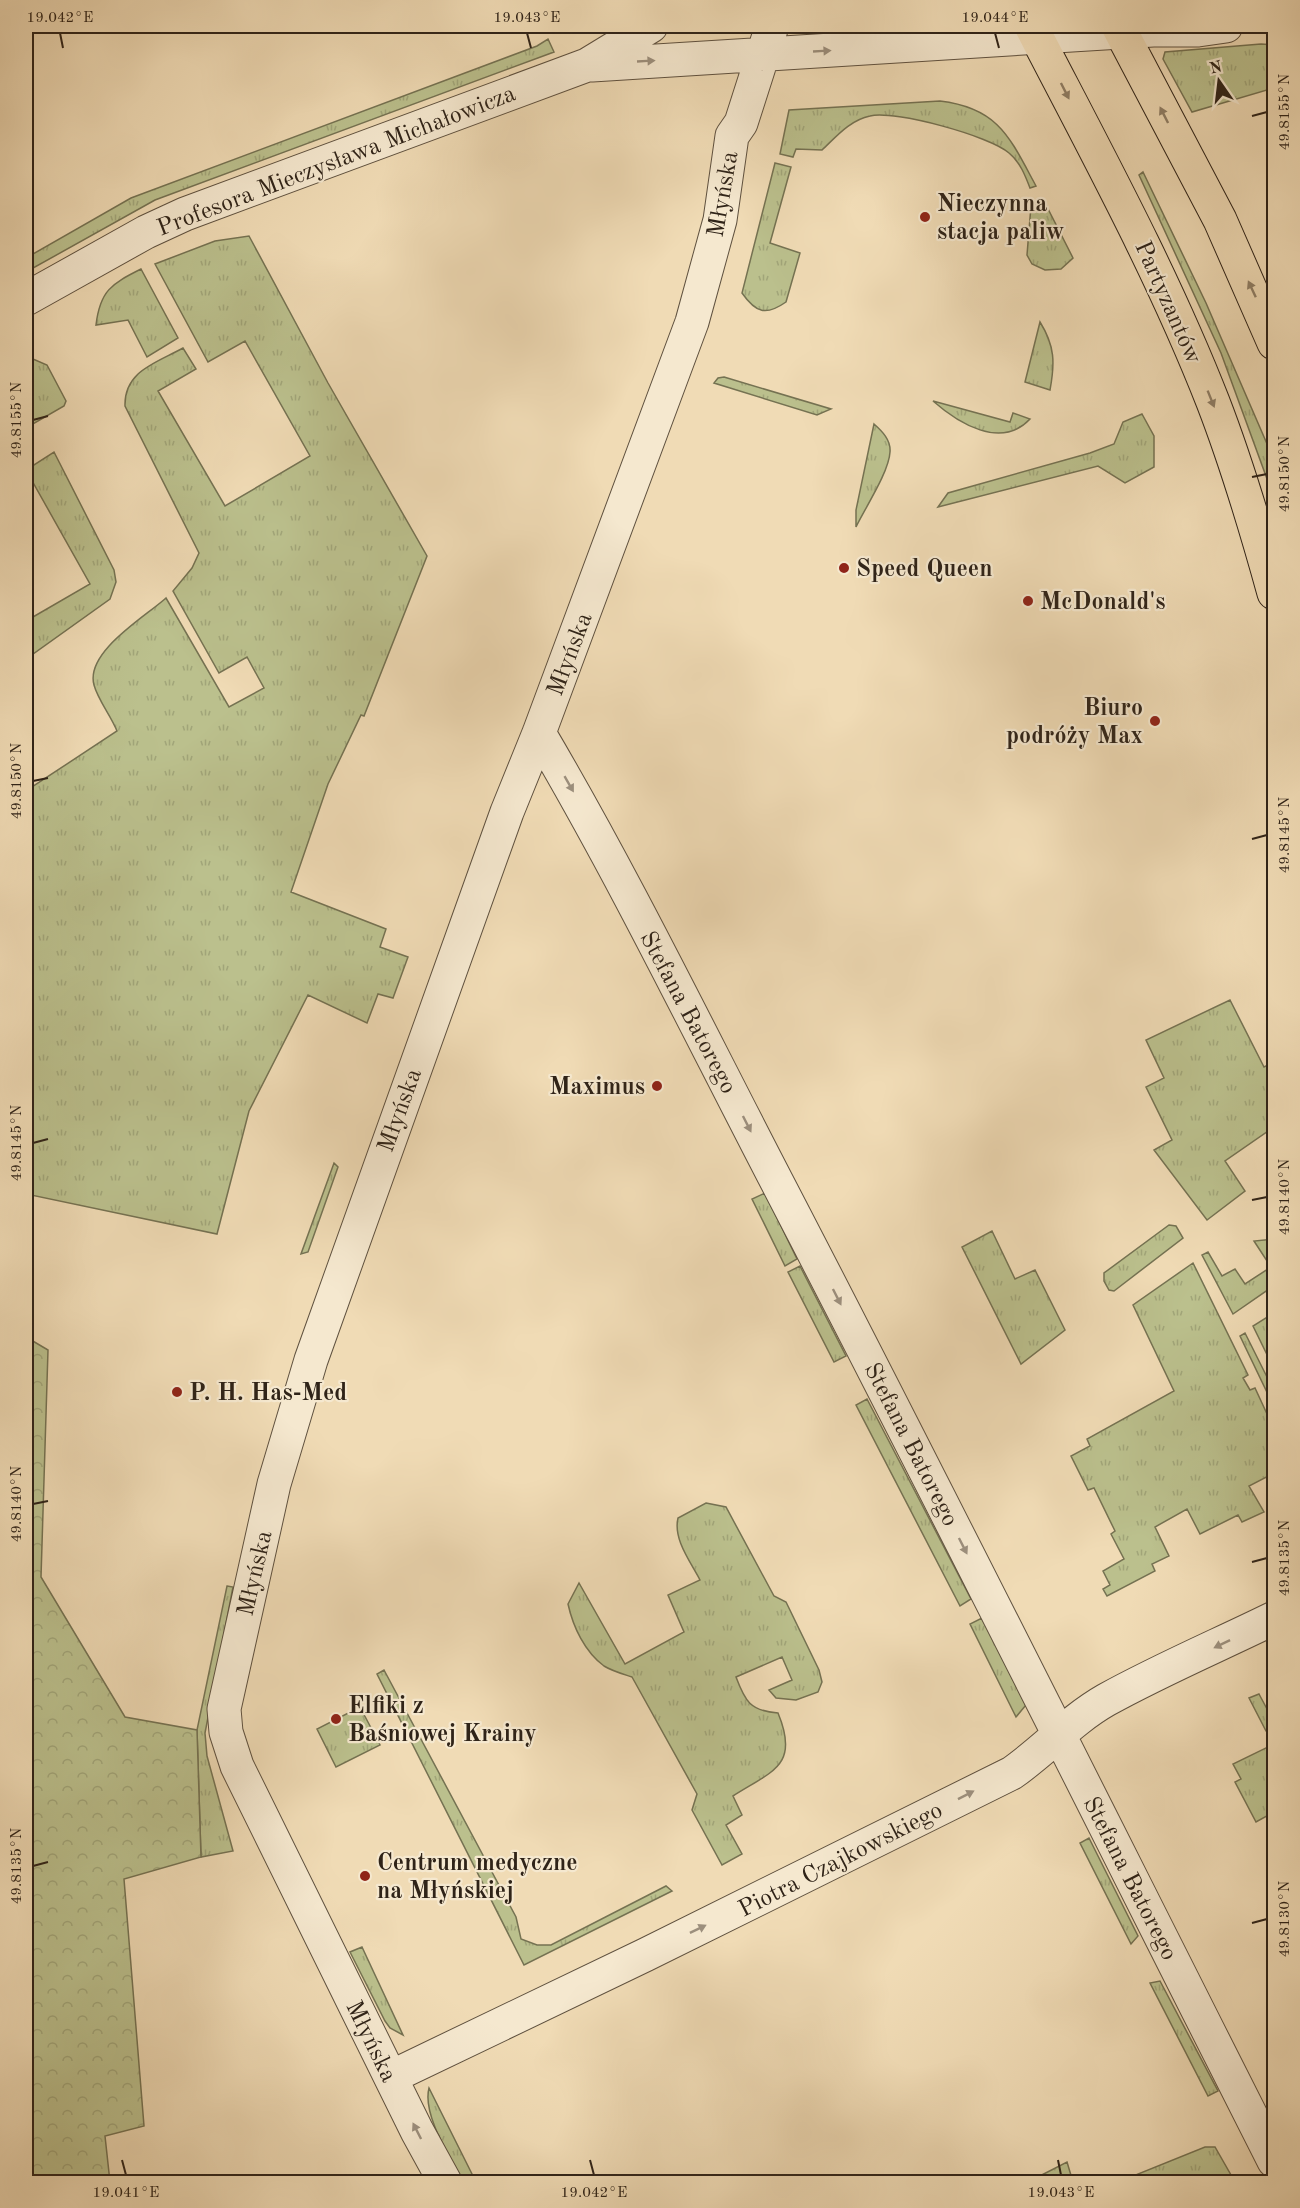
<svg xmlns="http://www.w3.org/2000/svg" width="1300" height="2208" font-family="'Old Standard TT',serif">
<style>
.grass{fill:url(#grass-tufts);stroke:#757252;stroke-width:1.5}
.forest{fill:url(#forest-crowns);stroke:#757252;stroke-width:1.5}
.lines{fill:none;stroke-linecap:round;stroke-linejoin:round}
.minor-casing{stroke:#5f513f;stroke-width:35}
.major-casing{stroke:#2f2318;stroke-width:35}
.minor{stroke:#f5e8cf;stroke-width:33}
.major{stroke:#f0dbb5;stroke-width:33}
.oneway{fill:#9c8f7d}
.oneway2{fill:#907f66}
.ticks{fill:none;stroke:#2f2318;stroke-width:2}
.poi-dot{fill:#8f2418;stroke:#f5e8cf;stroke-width:2}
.labels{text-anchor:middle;stroke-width:4.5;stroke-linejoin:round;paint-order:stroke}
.street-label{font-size:24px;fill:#2f2318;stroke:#f5e8cf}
.poi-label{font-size:24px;font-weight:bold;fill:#2f2318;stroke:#f5e8cf;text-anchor:start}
.neatline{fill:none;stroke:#2f2318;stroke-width:2}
.ticks-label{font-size:15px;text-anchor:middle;fill:#2f2318}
</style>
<defs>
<pattern id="grass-tufts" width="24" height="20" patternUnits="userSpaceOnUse" patternTransform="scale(1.5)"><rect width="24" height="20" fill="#bbc08d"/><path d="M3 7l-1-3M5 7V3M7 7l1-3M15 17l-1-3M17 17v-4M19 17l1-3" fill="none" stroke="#a1a579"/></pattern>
<pattern id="forest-crowns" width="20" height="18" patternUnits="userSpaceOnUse" patternTransform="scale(1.5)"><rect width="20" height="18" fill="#bbc08d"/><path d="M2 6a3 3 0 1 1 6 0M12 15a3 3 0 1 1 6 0" fill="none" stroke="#a1a579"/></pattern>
</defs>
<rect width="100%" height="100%" fill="#f0dbb5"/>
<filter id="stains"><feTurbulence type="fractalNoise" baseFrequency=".00333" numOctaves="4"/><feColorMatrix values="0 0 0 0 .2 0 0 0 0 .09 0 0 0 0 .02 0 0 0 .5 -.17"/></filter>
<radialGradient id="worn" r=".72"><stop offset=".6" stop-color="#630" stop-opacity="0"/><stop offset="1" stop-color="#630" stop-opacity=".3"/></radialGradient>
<path class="grass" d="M 548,39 L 554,52 L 155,200 L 26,272 L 26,258 L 131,198 L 537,46 Z
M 1261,44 L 1274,45 L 1274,88 L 1192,112 L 1163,59 L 1165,52 Z
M 940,101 C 999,108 1010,138 1036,186 L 1030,188 C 1025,175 1020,162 1009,153 C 990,136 895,110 870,116 C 850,120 836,137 822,150 L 796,149 L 793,157 L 780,154 L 789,110 Z
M 775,163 L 791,167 L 770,243 L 800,253 L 786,302 C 766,316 756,313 742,293 Z
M 1143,172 L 1206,303 L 1274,460 L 1274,498 L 1221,353 L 1139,175 Z
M 1043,199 L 1073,258 L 1061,269 L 1045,270 L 1032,264 L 1027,255 L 1031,206 Z
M 249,236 L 328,383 L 427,556 L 364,716 L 361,715 L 328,784 L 291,892 L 386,929 L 380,947 L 408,957 L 393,998 L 378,994 L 367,1023 L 308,995 L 249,1111 L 217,1234 L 26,1194 L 26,776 L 32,787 L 117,731 C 111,716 98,700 94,685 C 85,652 145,617 166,598 L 229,707 L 264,688 L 247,657 L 219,673 L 173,591 L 192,568 L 199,553 L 125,406 C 124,371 156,363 183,348 L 196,369 L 158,391 L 225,506 L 310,456 L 245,341 L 208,362 L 155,264 L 215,241 Z
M 141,269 L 178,338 L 147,357 L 128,320 L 96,325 C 100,291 111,284 141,269 Z
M 1040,322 C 1055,346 1055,363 1050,390 L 1025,382 Z
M 26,356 L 47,365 L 66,401 L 64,406 L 26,428 Z
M 724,377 L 831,409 L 817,415 L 714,383 L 718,378 Z
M 933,401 L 1010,422 L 1013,413 L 1030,419 C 1001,450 958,423 933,401 Z
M 1142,414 L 1154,436 L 1154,467 L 1125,483 L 1098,466 L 938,507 L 948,493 L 1090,453 L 1114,444 L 1123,422 Z
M 874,424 C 882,431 891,440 890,452 C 889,472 865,508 856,527 L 856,510 Z
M 54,452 L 114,570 L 116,582 L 110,599 L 26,659 L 26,621 L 90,584 L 26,470 Z
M 1230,1000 L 1264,1067 L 1274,1062 L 1274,1104 L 1272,1105 L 1274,1127 L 1225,1161 L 1245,1191 L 1207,1220 L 1154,1150 L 1172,1140 L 1146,1087 L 1164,1078 L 1146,1040 Z
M 334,1163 L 338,1167 L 308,1252 L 301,1254 Z
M 765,1193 L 797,1259 L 785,1266 L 752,1199 Z
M 1169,1225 L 1176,1226 L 1183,1238 L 1114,1291 L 1109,1290 L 1104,1281 L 1104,1273 Z
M 992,1231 L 1015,1279 L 1035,1270 L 1065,1330 L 1021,1364 L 962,1247 Z
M 1274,1239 L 1274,1290 L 1272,1287 L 1233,1314 L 1202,1255 L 1208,1252 L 1222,1276 L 1235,1269 L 1245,1284 L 1271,1267 L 1254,1241 Z
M 1193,1263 L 1248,1375 L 1243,1378 L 1250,1390 L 1255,1388 L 1274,1429 L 1274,1473 L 1249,1486 L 1264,1512 L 1242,1522 L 1238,1515 L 1200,1534 L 1187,1509 L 1155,1527 L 1169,1556 L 1152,1564 L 1155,1571 L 1107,1596 L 1103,1589 L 1110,1585 L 1103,1571 L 1124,1559 L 1111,1534 L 1115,1531 L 1094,1488 L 1088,1490 L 1071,1456 L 1090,1446 L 1087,1439 L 1174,1391 L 1133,1305 Z
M 800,1266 L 846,1356 L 834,1362 L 788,1272 Z
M 1274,1313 L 1274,1369 L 1253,1326 Z
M 1245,1333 L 1271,1385 L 1274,1383 L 1274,1407 L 1240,1336 Z
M 867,1399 L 971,1599 L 960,1606 L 856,1405 Z
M 706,1503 L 726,1507 L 774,1596 L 786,1602 L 819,1670 L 822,1682 L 818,1692 L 796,1700 L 776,1698 L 769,1690 L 792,1680 L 782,1657 L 736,1677 C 745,1701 750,1711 778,1713 C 800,1766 772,1771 733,1796 L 742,1815 L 726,1825 L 742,1854 L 722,1865 L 692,1810 L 697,1794 L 632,1677 C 623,1674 612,1671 604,1666 C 585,1652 573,1627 568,1604 L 579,1583 L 625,1664 L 684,1632 L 668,1595 L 700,1580 C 690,1561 673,1539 678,1518 Z
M 227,1586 L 233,1587 L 205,1733 L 207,1756 L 233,1851 L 201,1857 L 197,1730 Z
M 982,1618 L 1026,1705 L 1016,1717 L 970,1624 Z
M 384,1670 L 516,1917 L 521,1939 L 537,1945 L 551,1945 L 666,1886 L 672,1891 L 524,1965 L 377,1674 Z
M 1259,1694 L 1274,1722 L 1274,1736 L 1266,1731 L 1249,1698 Z
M 360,1707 L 380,1745 L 336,1767 L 317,1729 Z
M 1274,1744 L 1274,1812 L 1256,1822 L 1235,1782 L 1241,1779 L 1233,1764 Z
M 1089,1838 L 1138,1936 L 1131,1944 L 1080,1843 Z
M 362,1947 L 403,2035 L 390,2028 L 385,2021 L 350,1952 Z
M 1160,1981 L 1218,2091 L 1208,2096 L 1150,1983 Z
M 429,2088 L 476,2182 L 463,2182 C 451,2158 422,2115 429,2088 Z
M 1205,2147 L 1215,2147 L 1235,2182 L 1130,2182 L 1133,2176 Z
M 1067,2162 L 1073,2182 L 1028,2182 Z"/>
<path class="forest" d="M 26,1337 L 48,1350 L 41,1577 L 125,1717 L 197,1730 L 201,1857 L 124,1879 L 144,2126 L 105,2136 L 110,2182 L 26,2182 Z"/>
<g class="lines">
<g class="minor-casing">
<path id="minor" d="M 592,65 L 1153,30 L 1198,30 L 1226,26
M 26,299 L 146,232 L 185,214 L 587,65 L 651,26
M 539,733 C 625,879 699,1032 777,1182 C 946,1507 1109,1835 1274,2161
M 391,2077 L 645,1955 L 1012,1773 C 1045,1750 1071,1720 1106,1700 C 1160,1670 1219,1645 1274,1618
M 445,2182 L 417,2131 L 237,1766 L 226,1732 L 224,1709 L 274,1484 L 311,1360 L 507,812 L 539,733 L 692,322 L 720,220 L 732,136 L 741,123 L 772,26"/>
</g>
<g class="major-casing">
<path id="major" d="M 1031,26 C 1095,150 1162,272 1213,402 C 1237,464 1256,528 1274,593
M 1118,26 L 1220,220 L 1274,343"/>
</g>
<use href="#minor" class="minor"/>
<use href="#major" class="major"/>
</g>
<defs><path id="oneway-solid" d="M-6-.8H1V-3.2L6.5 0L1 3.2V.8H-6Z" transform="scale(1.5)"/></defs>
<g class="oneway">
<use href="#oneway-solid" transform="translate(822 51) rotate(-3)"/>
<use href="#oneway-solid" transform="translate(646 61) rotate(-3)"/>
<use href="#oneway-solid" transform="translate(569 784) rotate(60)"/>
<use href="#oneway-solid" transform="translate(747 1124) rotate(63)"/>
<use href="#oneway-solid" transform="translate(837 1297) rotate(63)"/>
<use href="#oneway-solid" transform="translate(963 1546) rotate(63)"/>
<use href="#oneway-solid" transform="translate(1222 1644) rotate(154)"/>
<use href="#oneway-solid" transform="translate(966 1795) rotate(-27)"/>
<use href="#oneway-solid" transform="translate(698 1929) rotate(-26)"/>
<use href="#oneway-solid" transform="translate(417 2131) rotate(-117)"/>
</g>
<g class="oneway2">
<use href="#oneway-solid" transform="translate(1065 91) rotate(63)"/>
<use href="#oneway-solid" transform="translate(1164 115) rotate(-117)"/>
<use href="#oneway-solid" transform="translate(1252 289) rotate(-115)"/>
<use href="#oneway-solid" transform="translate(1211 399) rotate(68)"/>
</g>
<path class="ticks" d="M 60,33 L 63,48M 527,33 L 531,48M 995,33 L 999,48M 1252,116 L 1267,112M 33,420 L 48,416M 1252,477 L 1267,474M 33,781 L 48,778M 1252,839 L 1267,835M 33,1143 L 48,1139M 1252,1200 L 1267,1197M 33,1504 L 48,1501M 1252,1562 L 1267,1558M 33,1866 L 48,1862M 1252,1923 L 1267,1919M 122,2160 L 126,2175M 590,2160 L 594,2175M 1058,2160 L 1061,2175"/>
<g class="poi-dot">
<circle cx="925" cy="217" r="6"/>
<circle cx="844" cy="568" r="6"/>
<circle cx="1028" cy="601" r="6"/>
<circle cx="1155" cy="721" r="6"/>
<circle cx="657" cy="1086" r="6"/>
<circle cx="177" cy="1392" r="6"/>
<circle cx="336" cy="1719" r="6"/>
<circle cx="365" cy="1876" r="6"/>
</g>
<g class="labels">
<g class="street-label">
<text transform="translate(336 160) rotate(-21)" y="8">Profesora Mieczysława Michałowicza</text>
<text transform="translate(722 194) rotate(-80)" y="8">Młyńska</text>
<text transform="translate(1169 302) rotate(66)" y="8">Partyzantów</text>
<text transform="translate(569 654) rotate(-69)" y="8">Młyńska</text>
<text transform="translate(689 1012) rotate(62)" y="8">Stefana Batorego</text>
<text transform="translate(399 1110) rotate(-70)" y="8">Młyńska</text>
<text transform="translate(912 1444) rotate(63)" y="8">Stefana Batorego</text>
<text transform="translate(254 1573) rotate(-77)" y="8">Młyńska</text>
<text transform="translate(840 1859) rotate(-27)" y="8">Piotra Czajkowskiego</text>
<text transform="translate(1131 1878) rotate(63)" y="8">Stefana Batorego</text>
<text transform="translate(372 2041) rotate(64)" y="8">Młyńska</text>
</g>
<g class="poi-label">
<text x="937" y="211">Nieczynna<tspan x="937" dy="28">stacja paliw</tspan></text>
<text x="856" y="576">Speed Queen</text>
<text x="1040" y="609">McDonald's</text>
<text x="1143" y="715" text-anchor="end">Biuro<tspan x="1143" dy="28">podróży Max</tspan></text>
<text x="645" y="1094" text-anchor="end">Maximus</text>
<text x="189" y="1400">P. H. Has-Med</text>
<text x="348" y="1713">Elfiki z<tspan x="348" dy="28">Baśniowej Krainy</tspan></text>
<text x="377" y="1870">Centrum medyczne<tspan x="377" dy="28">na Młyńskiej</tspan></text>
</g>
</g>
<rect width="1300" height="2208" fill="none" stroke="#f0dbb5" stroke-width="66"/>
<g transform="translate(1219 81) rotate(346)" stroke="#f5e8cf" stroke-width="4.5" paint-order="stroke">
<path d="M0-4.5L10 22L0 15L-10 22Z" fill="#2f2318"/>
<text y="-9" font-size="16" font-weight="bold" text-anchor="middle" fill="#2f2318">N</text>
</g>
<rect x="33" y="33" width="1234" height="2142" class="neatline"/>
<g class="ticks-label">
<text x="60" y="22">19.042°E</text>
<text x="527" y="22">19.043°E</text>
<text x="995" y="22">19.044°E</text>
<text transform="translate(1284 112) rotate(-90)" y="5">49.8155°N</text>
<text transform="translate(16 420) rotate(-90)" y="5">49.8155°N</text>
<text transform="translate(1284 474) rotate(-90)" y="5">49.8150°N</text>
<text transform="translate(16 781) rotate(-90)" y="5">49.8150°N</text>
<text transform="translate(1284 835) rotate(-90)" y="5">49.8145°N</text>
<text transform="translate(16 1143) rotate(-90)" y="5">49.8145°N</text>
<text transform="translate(1284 1197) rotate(-90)" y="5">49.8140°N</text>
<text transform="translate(16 1504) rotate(-90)" y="5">49.8140°N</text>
<text transform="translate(1284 1558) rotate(-90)" y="5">49.8135°N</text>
<text transform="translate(16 1866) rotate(-90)" y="5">49.8135°N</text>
<text transform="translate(1284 1919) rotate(-90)" y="5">49.8130°N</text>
<text x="126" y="2197">19.041°E</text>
<text x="594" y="2197">19.042°E</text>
<text x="1061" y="2197">19.043°E</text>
</g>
<rect width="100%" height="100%" filter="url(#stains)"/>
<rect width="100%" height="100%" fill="url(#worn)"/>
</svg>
